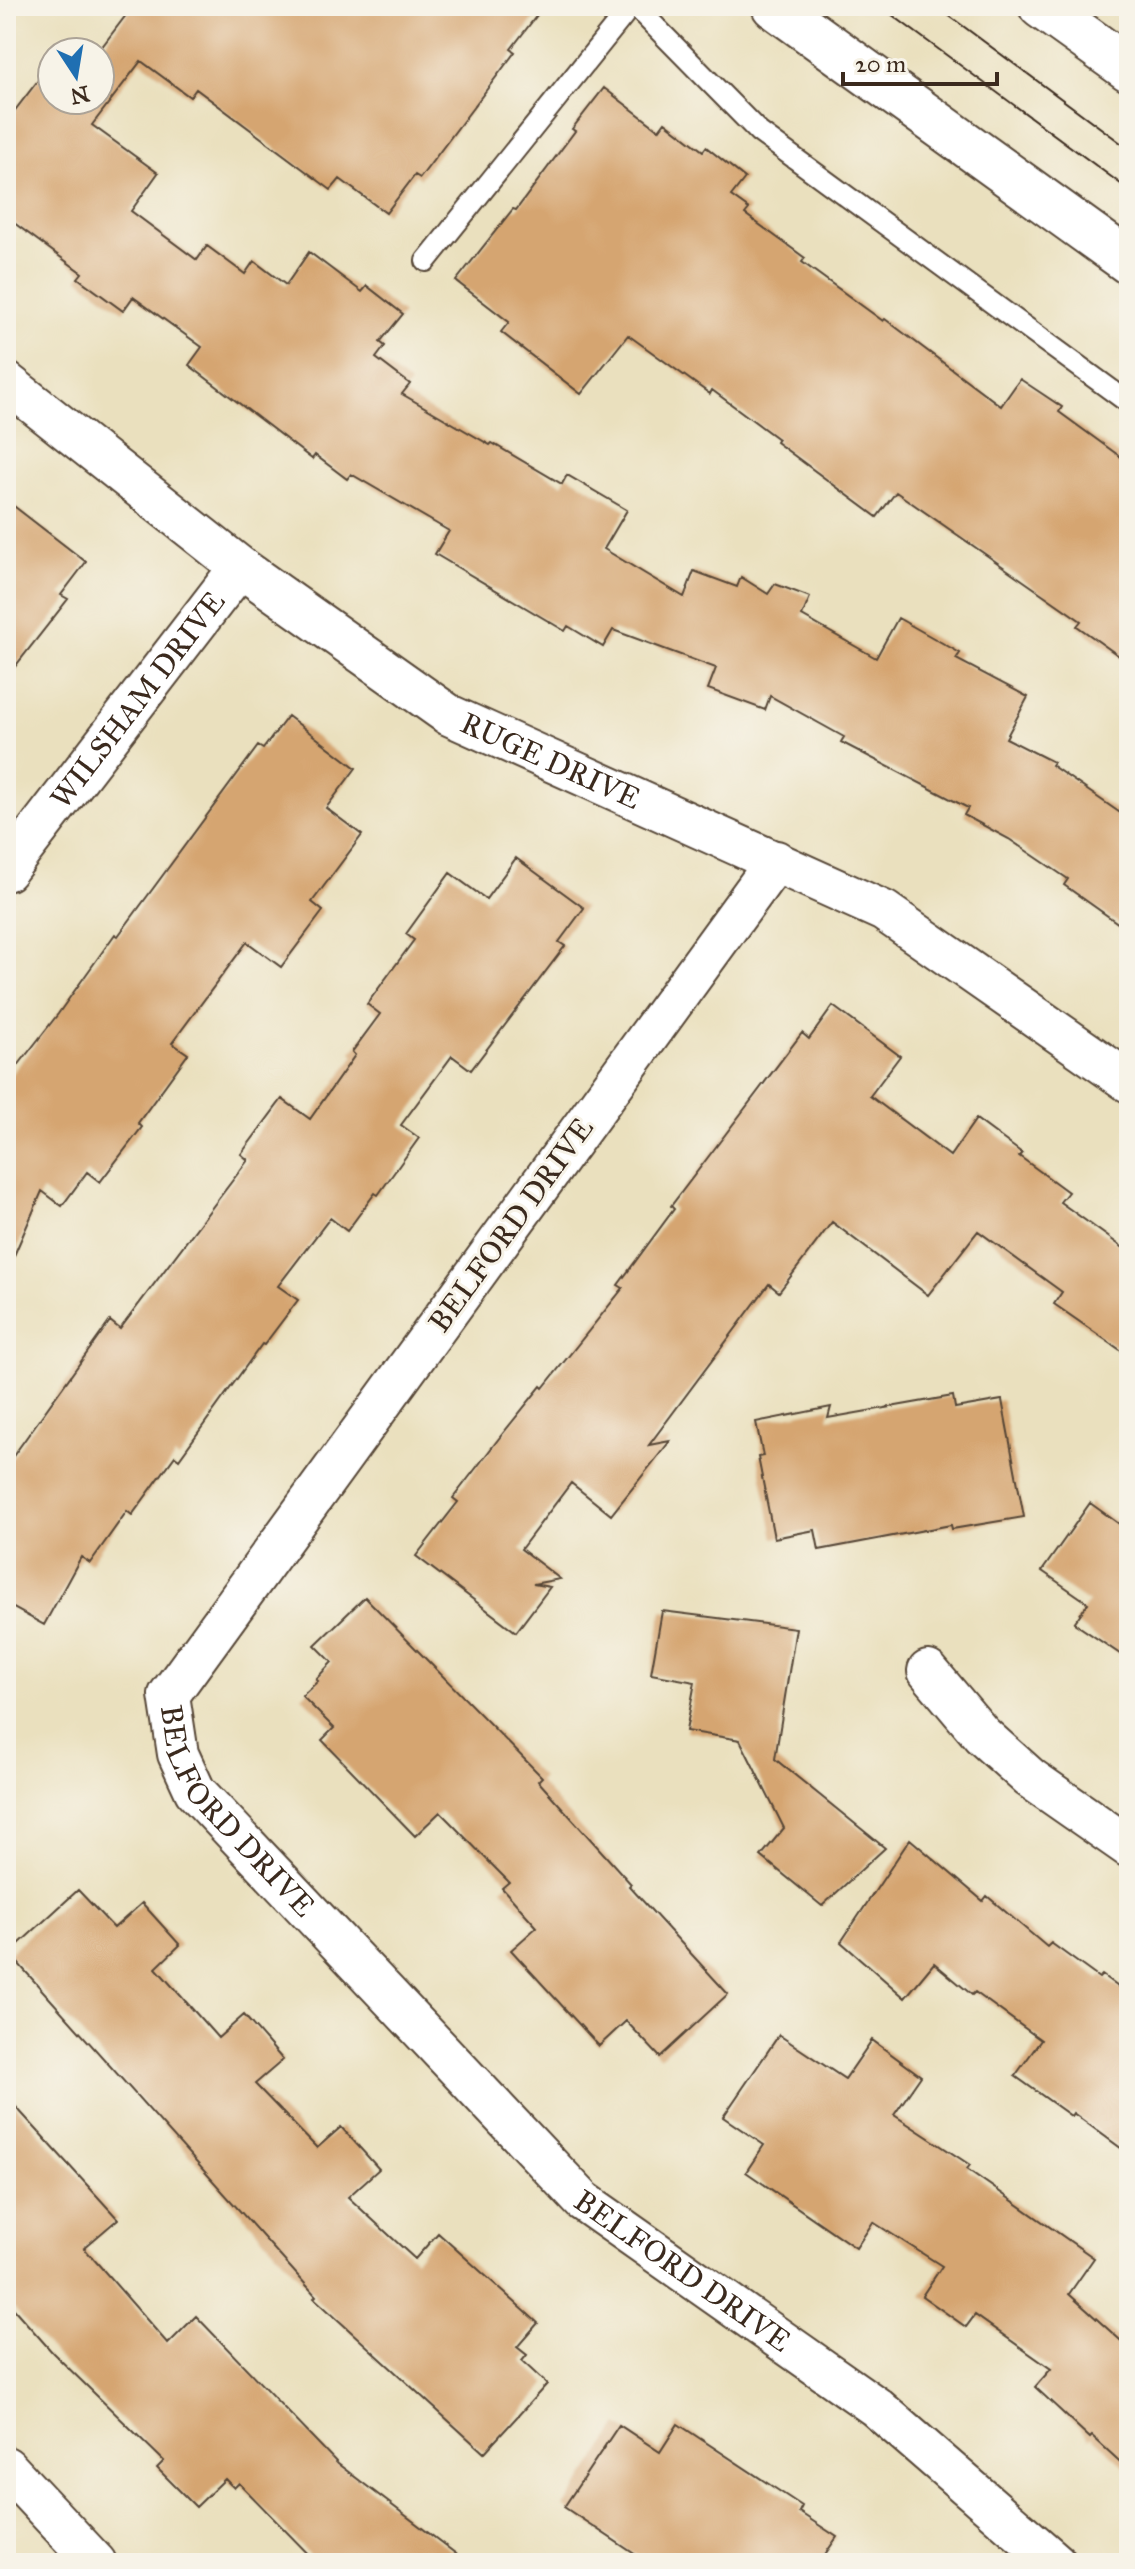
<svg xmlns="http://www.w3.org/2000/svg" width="1135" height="2569" font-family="'IM FELL Great Primer',serif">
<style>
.building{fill:#d5a571}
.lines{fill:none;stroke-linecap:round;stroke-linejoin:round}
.lane-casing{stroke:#554536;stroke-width:24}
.street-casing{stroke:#554536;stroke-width:44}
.primary-casing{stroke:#554536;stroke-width:48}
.lane{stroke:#fff;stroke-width:20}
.street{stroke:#fff;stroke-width:40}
.primary{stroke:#fff;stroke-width:44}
.tram{stroke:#3b2a1e;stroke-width:2}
.labels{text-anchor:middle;stroke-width:6;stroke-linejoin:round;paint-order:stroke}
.street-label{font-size:30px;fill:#3b2a1e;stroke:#f7f3e8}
</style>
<rect width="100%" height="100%" fill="#f7f3e8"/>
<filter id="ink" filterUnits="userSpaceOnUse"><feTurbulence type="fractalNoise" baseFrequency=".0125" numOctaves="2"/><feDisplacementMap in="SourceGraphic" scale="16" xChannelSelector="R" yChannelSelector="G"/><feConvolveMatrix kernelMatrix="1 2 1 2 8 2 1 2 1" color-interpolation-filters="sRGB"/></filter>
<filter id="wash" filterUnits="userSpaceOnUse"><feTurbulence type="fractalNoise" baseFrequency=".006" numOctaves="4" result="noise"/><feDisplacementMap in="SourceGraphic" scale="32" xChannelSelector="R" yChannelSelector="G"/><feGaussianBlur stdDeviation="1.8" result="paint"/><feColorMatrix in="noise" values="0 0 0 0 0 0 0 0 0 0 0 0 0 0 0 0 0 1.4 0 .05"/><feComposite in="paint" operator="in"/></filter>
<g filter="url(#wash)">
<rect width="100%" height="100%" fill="#eae0be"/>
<g id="blocks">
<path class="building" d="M 133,6 L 544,6 L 511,49 L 515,52 L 420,178 L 415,175 L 386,213 L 340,179 L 331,190 L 196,89 L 190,97 L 141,61 L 92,125 L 158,173 L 131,211 L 197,260 L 207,246 L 245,274 L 254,261 L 286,285 L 309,252 L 362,292 L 367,286 L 403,314 L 380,342 L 385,346 L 376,358 L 410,384 L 402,394 L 490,445 L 492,443 L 562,484 L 567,475 L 627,510 L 604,549 L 684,597 L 694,571 L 737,587 L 741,577 L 768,594 L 775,584 L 810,597 L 802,616 L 876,658 L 898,618 L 960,653 L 956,659 L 1028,697 L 1006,738 L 1053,762 L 1051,765 L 1129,819 L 1129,931 L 1064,885 L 1068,879 L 1009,839 L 964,815 L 968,808 L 841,742 L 844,737 L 770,696 L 765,710 L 708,689 L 716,668 L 613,630 L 603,647 L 568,626 L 565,631 L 435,554 L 449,531 L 351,474 L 347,479 L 315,455 L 312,459 L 189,365 L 202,347 L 133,297 L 123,311 L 78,278 L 82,273 L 6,217 L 6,122 L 40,78 L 52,87 L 52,100 L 100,100 L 100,52 L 98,52 Z
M 604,88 L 659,130 L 665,122 L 703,151 L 706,147 L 745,178 L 731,196 L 749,209 L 745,214 L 805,258 L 802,262 L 883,321 L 885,319 L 1001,406 L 1020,379 L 1062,407 L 1059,412 L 1129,463 L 1129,663 L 1077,626 L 1081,621 L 896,492 L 877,517 L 776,442 L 778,439 L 712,390 L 710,394 L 628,335 L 581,394 L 501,332 L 509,322 L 456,281 L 513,209 L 516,210 L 575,131 L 572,129 Z
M 6,500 L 86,562 L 61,595 L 68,599 L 6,678 Z
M 288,716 L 356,768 L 326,808 L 362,835 L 312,902 L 323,911 L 281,967 L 247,942 L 172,1043 L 188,1054 L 138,1123 L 142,1127 L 100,1182 L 87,1172 L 62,1206 L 42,1191 L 6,1274 L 6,1081 L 58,1014 L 115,934 L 118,936 L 258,746 L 263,749 Z
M 516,858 L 584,908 L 559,942 L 565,946 L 471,1070 L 452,1056 L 401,1125 L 419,1138 L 378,1195 L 375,1193 L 347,1231 L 330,1218 L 278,1286 L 298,1300 L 264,1345 L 262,1344 L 179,1459 L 175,1456 L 132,1515 L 127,1511 L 90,1563 L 81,1557 L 44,1625 L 6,1604 L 6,1466 L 110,1321 L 120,1329 L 248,1160 L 241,1154 L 282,1099 L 310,1119 L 355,1055 L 352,1052 L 380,1014 L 367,1004 L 414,940 L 406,934 L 450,873 L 486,899 Z
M 833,1006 L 900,1056 L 870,1096 L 950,1156 L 976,1119 L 1022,1153 L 1019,1156 L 1068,1192 L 1060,1202 L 1129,1252 L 1129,1356 L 1054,1304 L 1062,1292 L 978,1231 L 928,1295 L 832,1222 L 779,1292 L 769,1284 L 649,1445 L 670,1441 L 611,1515 L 571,1483 L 521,1549 L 560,1579 L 533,1584 L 550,1587 L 516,1632 L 416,1556 L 458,1502 L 453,1498 L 500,1437 L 541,1386 L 543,1388 L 623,1288 L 618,1285 L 674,1209 L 671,1206 L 715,1148 L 802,1033 L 809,1039 Z
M 953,1396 L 955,1408 L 1002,1400 L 1024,1517 L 952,1529 L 951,1525 L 819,1550 L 815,1530 L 774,1538 L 758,1457 L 763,1456 L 756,1422 L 831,1407 L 828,1418 Z
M 1090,1503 L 1129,1531 L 1129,1660 L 1074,1623 L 1088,1603 L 1042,1571 Z
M 365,1597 L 542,1777 L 538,1781 L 631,1884 L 629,1886 L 728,1994 L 660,2057 L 626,2021 L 599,2046 L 511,1950 L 537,1927 L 502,1888 L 509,1882 L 440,1812 L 415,1836 L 322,1740 L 334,1728 L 302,1696 L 318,1681 L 316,1679 L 332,1662 L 315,1645 Z
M 662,1611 L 796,1628 L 775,1759 L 885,1848 L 822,1906 L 761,1856 L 784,1828 L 740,1740 L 686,1731 L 695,1682 L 651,1674 Z
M 910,1839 L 983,1901 L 987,1896 L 1047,1947 L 1051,1943 L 1099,1978 L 1102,1975 L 1129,1995 L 1129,2154 L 1073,2113 L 1071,2116 L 1015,2076 L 1041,2040 L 975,1992 L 972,1995 L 934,1963 L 905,1998 L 841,1942 Z
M 78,1890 L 114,1928 L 142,1903 L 180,1945 L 156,1968 L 218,2038 L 244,2015 L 283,2060 L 255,2084 L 317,2148 L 341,2127 L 379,2169 L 348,2197 L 415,2259 L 438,2233 L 538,2323 L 517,2347 L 527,2355 L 522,2361 L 547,2384 L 484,2453 L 314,2298 L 316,2296 L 9,1953 Z
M 779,2035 L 845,2079 L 872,2040 L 921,2076 L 894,2115 L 970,2165 L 967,2169 L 1094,2258 L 1069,2294 L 1129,2348 L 1129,2470 L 1092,2436 L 1090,2438 L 1035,2387 L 1051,2369 L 975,2315 L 966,2327 L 922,2296 L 942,2266 L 873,2222 L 856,2248 L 746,2172 L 764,2145 L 723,2117 Z
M 6,2096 L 118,2219 L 84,2248 L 168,2344 L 196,2316 L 338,2464 L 468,2563 L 317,2563 L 239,2483 L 234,2488 L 225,2479 L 196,2507 L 157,2468 L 164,2461 L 53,2353 L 6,2300 Z
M 678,2424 L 802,2506 L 799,2512 L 837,2537 L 819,2563 L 648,2563 L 564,2507 L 619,2425 L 660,2452 Z"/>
</g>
</g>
<g filter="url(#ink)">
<use href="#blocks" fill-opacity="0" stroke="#554536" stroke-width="2"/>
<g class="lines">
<g class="lane-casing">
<path id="lane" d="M 635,6 L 759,132 L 1129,403
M 426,261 L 631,6"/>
</g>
<g class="street-casing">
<g id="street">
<path id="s1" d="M 6,382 L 240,567 L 449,715 L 884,911 L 1129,1082"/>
<path id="s2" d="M 776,861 L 169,1695 L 178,1754 L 195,1791 L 583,2201 L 876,2407 L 1056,2563"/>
<path id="s3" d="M 6,871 L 240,567"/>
<path d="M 928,1671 L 982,1735 L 1030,1778 L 1129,1847"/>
<path d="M 6,2467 L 96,2563"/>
</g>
</g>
<g class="primary-casing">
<path id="primary" d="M 774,6 L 1129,262
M 1041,6 L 1129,69"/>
</g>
<use href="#lane" class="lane"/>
<use href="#street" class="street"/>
<use href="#primary" class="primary"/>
<path class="tram" d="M 880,6 L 1129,190
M 936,6 L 1129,149"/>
</g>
</g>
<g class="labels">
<g class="street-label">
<text dy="10" stroke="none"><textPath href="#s3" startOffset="216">WILSHAM DRIVE</textPath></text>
<text dy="10" stroke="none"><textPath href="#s1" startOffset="666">RUGE DRIVE</textPath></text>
<text transform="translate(511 1225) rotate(-54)" y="10">BELFORD DRIVE</text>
<text dy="10" stroke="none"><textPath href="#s2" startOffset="1170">BELFORD DRIVE</textPath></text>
<text dy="10" stroke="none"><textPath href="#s2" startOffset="1818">BELFORD DRIVE</textPath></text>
</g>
</g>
<rect width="1135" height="2569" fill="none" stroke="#f7f3e8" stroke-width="32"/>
<g transform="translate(76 76) rotate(168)"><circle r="38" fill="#f7f3e8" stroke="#aca397" stroke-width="2"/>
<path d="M0-6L14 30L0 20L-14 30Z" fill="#1f6fb2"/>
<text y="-12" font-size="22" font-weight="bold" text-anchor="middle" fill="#3b2a1e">N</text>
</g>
<path d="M843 72v12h154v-12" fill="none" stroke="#3b2a1e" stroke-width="4"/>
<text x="855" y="72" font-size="24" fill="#3b2a1e" stroke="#f7f3e8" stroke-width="6" paint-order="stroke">20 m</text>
</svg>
